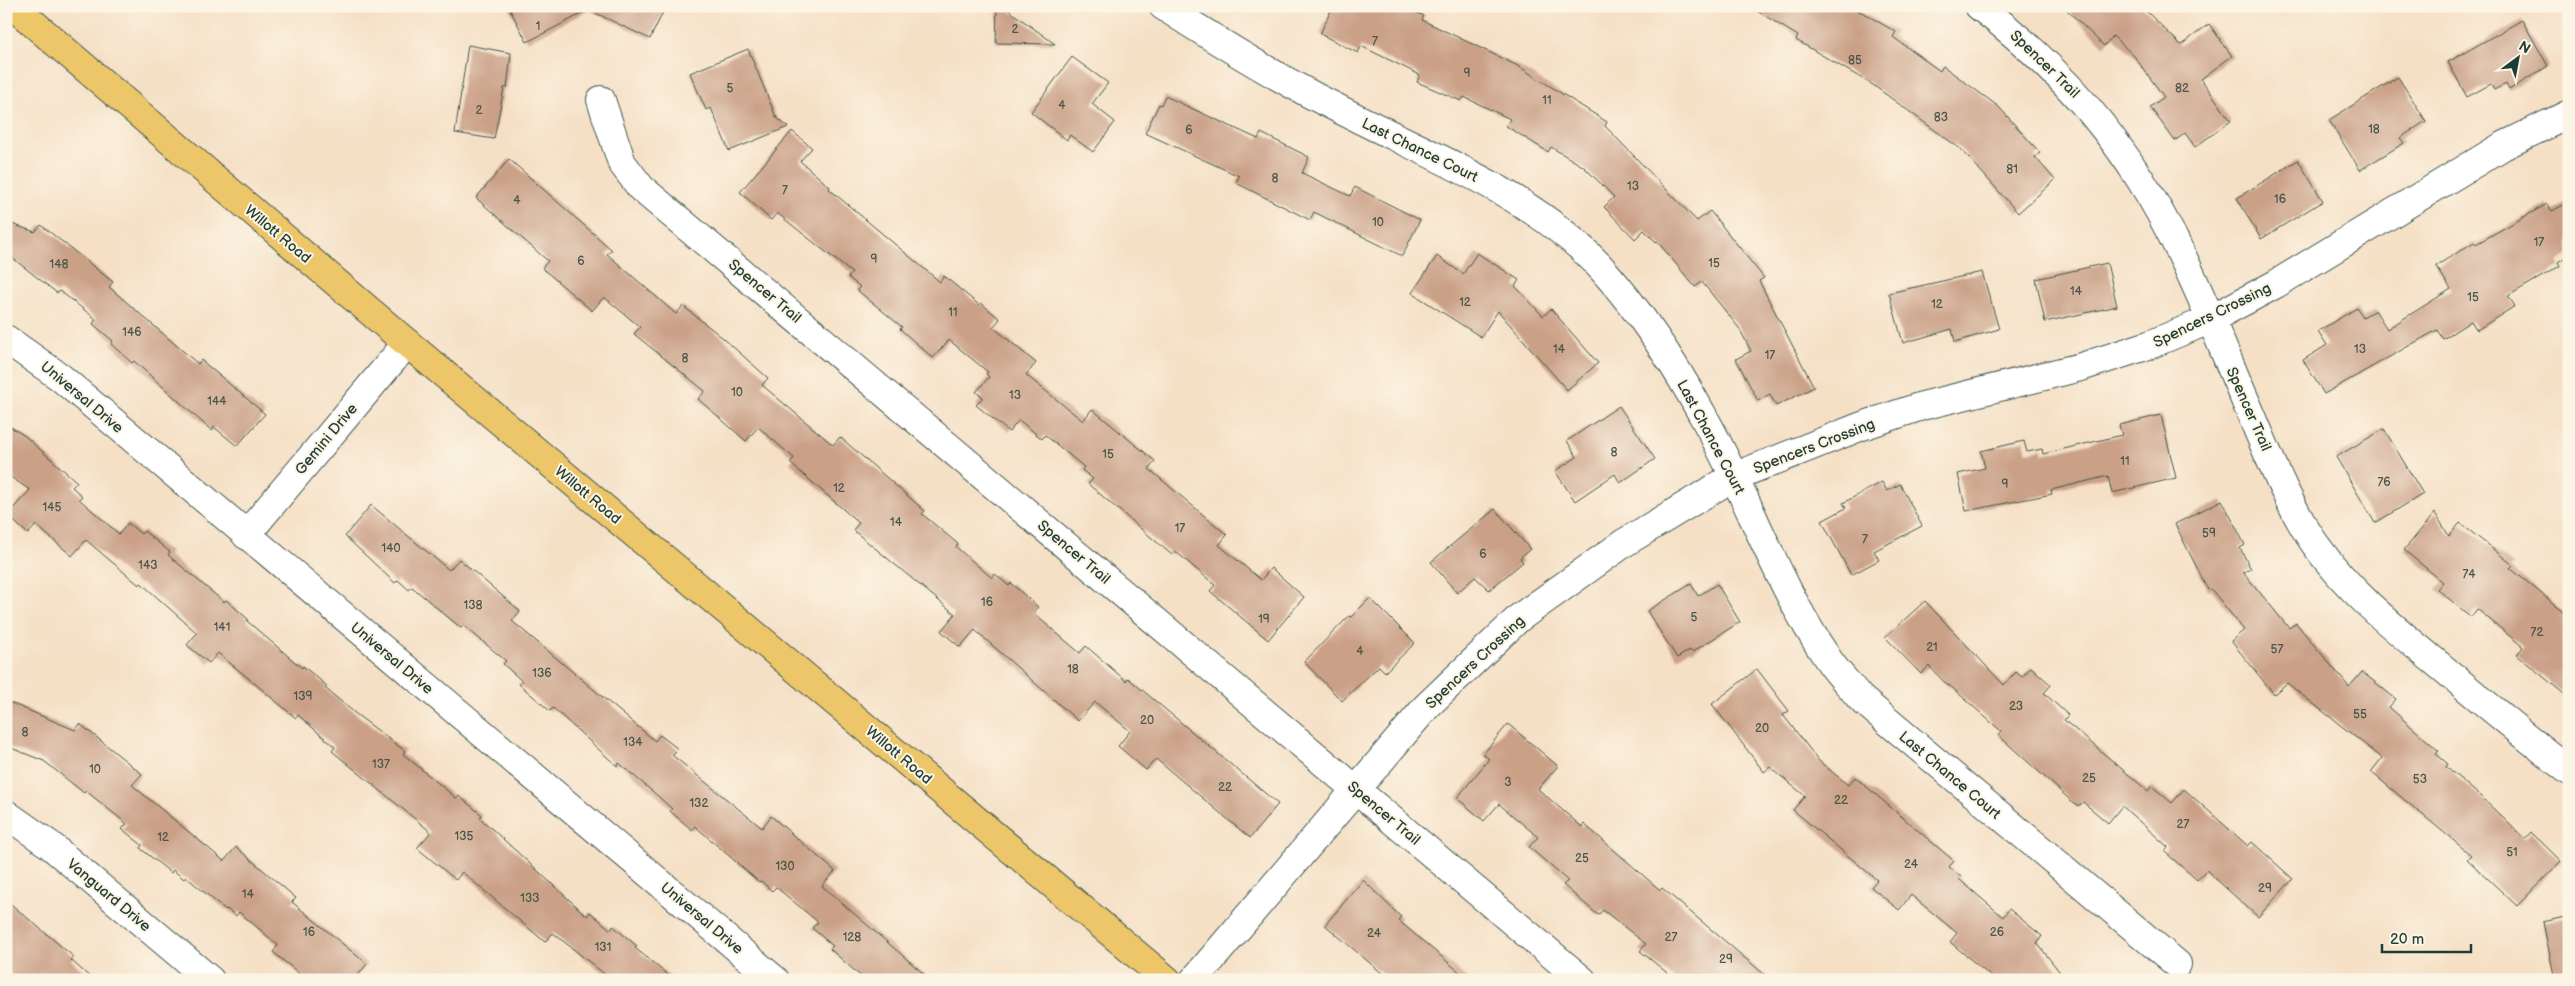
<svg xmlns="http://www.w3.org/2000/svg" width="2575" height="986" font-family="'Balsamiq Sans',sans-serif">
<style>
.building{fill:#caa087}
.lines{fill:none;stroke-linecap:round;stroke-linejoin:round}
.minor-casing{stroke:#3f554a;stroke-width:30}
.major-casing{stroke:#3f554a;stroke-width:30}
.minor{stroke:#fff;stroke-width:28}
.major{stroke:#ecc669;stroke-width:28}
.labels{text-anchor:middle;stroke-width:4;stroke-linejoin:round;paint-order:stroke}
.number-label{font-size:12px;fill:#4a5649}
.street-label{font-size:15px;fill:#1f3d34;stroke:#fcf5e5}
</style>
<rect width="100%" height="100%" fill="#fcf5e5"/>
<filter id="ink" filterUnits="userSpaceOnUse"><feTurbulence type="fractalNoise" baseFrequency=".02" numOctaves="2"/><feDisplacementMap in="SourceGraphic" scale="10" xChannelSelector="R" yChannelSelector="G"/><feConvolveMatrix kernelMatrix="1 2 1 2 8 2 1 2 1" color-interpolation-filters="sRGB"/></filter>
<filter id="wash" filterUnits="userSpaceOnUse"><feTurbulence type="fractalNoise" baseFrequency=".0096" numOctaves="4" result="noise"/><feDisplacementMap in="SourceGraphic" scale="20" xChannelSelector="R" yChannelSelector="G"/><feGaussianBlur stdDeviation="1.12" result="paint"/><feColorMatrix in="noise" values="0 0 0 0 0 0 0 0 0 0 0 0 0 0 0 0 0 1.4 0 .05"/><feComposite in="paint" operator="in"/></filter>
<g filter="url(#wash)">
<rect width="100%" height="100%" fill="#f5e0c6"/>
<g id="blocks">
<path class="building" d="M 508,6 L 666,6 L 650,39 L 589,10 L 527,42 Z
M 997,6 L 1003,6 L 1055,44 L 996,43 Z
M 1333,6 L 1403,6 L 1424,16 L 1422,20 L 1518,66 L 1607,122 L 1605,126 L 1697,221 L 1710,211 L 1764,278 L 1759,281 L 1814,387 L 1776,406 L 1770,394 L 1758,401 L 1736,359 L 1751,351 L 1739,328 L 1702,282 L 1695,287 L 1657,241 L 1656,242 L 1644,230 L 1635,239 L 1604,207 L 1614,197 L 1584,167 L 1551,147 L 1548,152 L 1506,126 L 1510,119 L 1464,97 L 1461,101 L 1417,82 L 1420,75 L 1361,46 L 1358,53 L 1320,34 Z
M 1749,6 L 1851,6 L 1896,32 L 1893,37 L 1940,71 L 1943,66 L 1999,107 L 2040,153 L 2035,157 L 2055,180 L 2018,213 L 1962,150 L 1873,85 L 1796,40 L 1798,36 Z
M 2063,6 L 2141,6 L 2181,45 L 2209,24 L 2232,56 L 2201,79 L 2231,121 L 2195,147 L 2185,133 L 2175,141 L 2150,107 L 2164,97 L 2134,56 L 2113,36 L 2104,46 Z
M 2522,20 L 2548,66 L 2509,90 L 2506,84 L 2494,90 L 2491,84 L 2467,97 L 2448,62 Z
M 468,45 L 511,53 L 507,88 L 504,88 L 494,139 L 455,133 Z
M 748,49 L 776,117 L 788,127 L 729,151 L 711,108 L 706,110 L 690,73 Z
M 1072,57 L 1108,83 L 1092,104 L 1115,122 L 1093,152 L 1070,135 L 1067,140 L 1031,112 Z
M 2398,77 L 2426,121 L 2400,138 L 2404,143 L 2360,170 L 2329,120 Z
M 1165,96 L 1258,139 L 1261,133 L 1309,157 L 1302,173 L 1350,196 L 1355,187 L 1420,220 L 1402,256 L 1314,212 L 1310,220 L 1236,183 L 1239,176 L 1145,133 L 1159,104 L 1161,105 Z
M 792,131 L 812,148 L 800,161 L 830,187 L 829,189 L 940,282 L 944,276 L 979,305 L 981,303 L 1000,319 L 993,327 L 1036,363 L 1026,375 L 1083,421 L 1092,409 L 1155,461 L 1149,469 L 1227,535 L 1219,545 L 1261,580 L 1271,568 L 1304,597 L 1268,640 L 1210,591 L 1215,585 L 1175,551 L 1172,555 L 1088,484 L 1093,479 L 1082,470 L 1084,467 L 1045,435 L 1042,439 L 1019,420 L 1009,432 L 976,405 L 983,397 L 976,392 L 989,377 L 986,374 L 988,372 L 949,340 L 933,358 L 900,329 L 902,327 L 857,290 L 860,287 L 848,277 L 852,273 L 777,213 L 771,220 L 740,192 Z
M 509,159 L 612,250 L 607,254 L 676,314 L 683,306 L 723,338 L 768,378 L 762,385 L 833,445 L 840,437 L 925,511 L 922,514 L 958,544 L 956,547 L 992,578 L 995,574 L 1009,586 L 1011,583 L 1038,607 L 1033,613 L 1080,653 L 1086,646 L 1126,681 L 1128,678 L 1278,804 L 1250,838 L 1156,759 L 1146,770 L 1118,746 L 1130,731 L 1095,702 L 1078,721 L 975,630 L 960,647 L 941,631 L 955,614 L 853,530 L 859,523 L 790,463 L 794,458 L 758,427 L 746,441 L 698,399 L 705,391 L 634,334 L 640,327 L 604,297 L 592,311 L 542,268 L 548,261 L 476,198 Z
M 2298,160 L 2323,201 L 2261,239 L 2237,198 Z
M 2569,202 L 2569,255 L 2558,262 L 2560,266 L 2508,296 L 2515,306 L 2477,330 L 2471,321 L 2443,339 L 2437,330 L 2324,394 L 2303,360 L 2327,345 L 2318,331 L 2357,308 L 2363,317 L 2375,310 L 2387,329 L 2451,289 L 2436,266 L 2474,242 L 2476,244 L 2547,204 L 2552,211 Z
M 6,222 L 35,232 L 41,225 L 113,282 L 109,287 L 198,364 L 201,360 L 265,414 L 237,446 L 214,427 L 212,431 L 134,361 L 132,363 L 111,344 L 113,341 L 93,324 L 96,319 L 60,291 L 57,293 L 6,253 Z
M 1477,253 L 1519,280 L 1515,286 L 1543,316 L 1551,309 L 1598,363 L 1567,390 L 1498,311 L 1481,337 L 1412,293 L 1437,256 L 1463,274 Z
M 2107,263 L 2117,306 L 2045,322 L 2036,279 Z
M 1982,272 L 1999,329 L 1955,342 L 1952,329 L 1903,343 L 1889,293 Z
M 1619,406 L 1655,459 L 1620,483 L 1615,474 L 1575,501 L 1555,471 L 1577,457 L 1567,441 Z
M 2161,415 L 2176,478 L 2112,493 L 2108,476 L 2051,490 L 2052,494 L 1966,511 L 1958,474 L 1985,468 L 1981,451 L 2024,441 L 2027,452 L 2042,449 L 2043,454 L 2122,435 L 2119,425 Z
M 6,424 L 25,436 L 77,482 L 72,487 L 82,496 L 79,499 L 119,534 L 128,523 L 141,534 L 144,531 L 170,552 L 168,555 L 224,602 L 226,600 L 248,619 L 247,621 L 302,668 L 303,666 L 327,686 L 325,688 L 356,714 L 405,751 L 403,754 L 456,798 L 459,796 L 482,815 L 480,818 L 587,916 L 590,912 L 611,930 L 613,926 L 637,946 L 635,948 L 674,980 L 612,980 L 553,933 L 545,942 L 462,872 L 456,880 L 417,848 L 431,832 L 332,751 L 335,747 L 298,715 L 296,718 L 218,653 L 209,663 L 187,645 L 197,633 L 141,583 L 139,585 L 86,540 L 72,556 L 36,525 L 28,534 L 7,515 L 30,490 L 6,474 Z
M 2384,429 L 2423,494 L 2375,523 L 2336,457 Z
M 1882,482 L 1887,491 L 1900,484 L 1922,526 L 1874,551 L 1879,560 L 1851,575 L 1822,521 L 1846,508 L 1843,503 Z
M 2222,500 L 2245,545 L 2240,548 L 2251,569 L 2243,572 L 2289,628 L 2296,623 L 2349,687 L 2362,672 L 2396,699 L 2389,707 L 2439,751 L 2436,754 L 2448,764 L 2446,767 L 2479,795 L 2525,839 L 2531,832 L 2561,861 L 2517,906 L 2467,859 L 2471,855 L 2371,772 L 2382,758 L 2287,683 L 2274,694 L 2231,641 L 2244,630 L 2211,589 L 2208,590 L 2175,524 Z
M 371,505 L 449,570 L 459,559 L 520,611 L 512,621 L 655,741 L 660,735 L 678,749 L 672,755 L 762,828 L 771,816 L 835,871 L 822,886 L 931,980 L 865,980 L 830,949 L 833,946 L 812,928 L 818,922 L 776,887 L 772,891 L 761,881 L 759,882 L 695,826 L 692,830 L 670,811 L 672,809 L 659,797 L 619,763 L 617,766 L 553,708 L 550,711 L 519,684 L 522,681 L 503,664 L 506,661 L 463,625 L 461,628 L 412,587 L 409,590 L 398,580 L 395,583 L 345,536 Z
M 1495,509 L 1530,549 L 1520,558 L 1523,562 L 1489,590 L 1475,577 L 1457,593 L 1431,562 Z
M 2435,513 L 2449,536 L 2460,523 L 2513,565 L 2510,568 L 2569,616 L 2569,698 L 2517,655 L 2523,647 L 2477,609 L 2471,617 L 2437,589 L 2443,582 L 2404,550 Z
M 1691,584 L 1698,596 L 1717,584 L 1740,622 L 1692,652 L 1690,650 L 1677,658 L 1647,611 Z
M 1370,598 L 1415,643 L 1385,672 L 1379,666 L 1342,701 L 1304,662 L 1349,616 L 1351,617 Z
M 1925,601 L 2004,685 L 2016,672 L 2022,677 L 2031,667 L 2051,685 L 2044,693 L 2068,715 L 2064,720 L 2148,791 L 2152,786 L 2172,803 L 2184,789 L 2248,846 L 2252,842 L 2293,879 L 2258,917 L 2206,870 L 2197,880 L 2165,852 L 2168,847 L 2122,806 L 2108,823 L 2083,802 L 2078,807 L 1998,735 L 2001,731 L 1949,685 L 1948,686 L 1929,666 L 1921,674 L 1885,637 Z
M 1757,669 L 1789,711 L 1783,715 L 1819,761 L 1848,785 L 1855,777 L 1954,861 L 1949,867 L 1961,877 L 1959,879 L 2003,917 L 2009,909 L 2042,936 L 2037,943 L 2066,980 L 1995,980 L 1950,942 L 1957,933 L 1911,895 L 1899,910 L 1871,887 L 1877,880 L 1793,810 L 1805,796 L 1770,767 L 1764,772 L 1712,704 Z
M 6,701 L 75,730 L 80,724 L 142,774 L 132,785 L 224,861 L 236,847 L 296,898 L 292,902 L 367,964 L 354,980 L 307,980 L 273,952 L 278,945 L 239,912 L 236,916 L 227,909 L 226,910 L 186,877 L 184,879 L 173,870 L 171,873 L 140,848 L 142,845 L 122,829 L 127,824 L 86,791 L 84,793 L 44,761 L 6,746 Z
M 1508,724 L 1558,766 L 1538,789 L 1582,827 L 1584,824 L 1660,890 L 1662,888 L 1771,980 L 1676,980 L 1640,951 L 1646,944 L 1603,910 L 1598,915 L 1563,885 L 1568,881 L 1529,847 L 1538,837 L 1499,804 L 1484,821 L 1457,798 L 1489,759 L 1483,754 Z
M 1363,880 L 1401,917 L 1398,920 L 1469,980 L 1390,980 L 1325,925 Z
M 6,900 L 74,957 L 71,960 L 93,980 L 18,980 L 6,970 Z
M 2569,916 L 2569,980 L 2555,980 L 2543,922 Z"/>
</g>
</g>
<g filter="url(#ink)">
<use href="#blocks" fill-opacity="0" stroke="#3f554a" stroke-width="1"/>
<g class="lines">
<g class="minor-casing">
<path id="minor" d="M 1163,6 C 1220,43 1278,79 1339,109 C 1426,154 1538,196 1604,271 C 1642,314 1674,363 1702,414 C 1747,493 1776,583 1828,659 C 1837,673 1850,685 1860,698 L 2177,964
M 1979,6 C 2043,55 2097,111 2140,179 C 2182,245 2211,321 2242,393 C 2264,443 2284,499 2315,544 C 2349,592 2394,628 2439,665 C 2482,701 2525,736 2569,771
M 601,100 L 622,163 L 641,188 L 1582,980
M 6,339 L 60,377 L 775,980
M 246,535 L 407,343
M 6,814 L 50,845 L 210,980
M 1194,980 L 1427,706 L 1519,618 L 1624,543 L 1733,477 L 1862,426 L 1922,406 L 2081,367 L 2149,345 L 2209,320 L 2276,284 L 2503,146 L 2569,114"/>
</g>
<g class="major-casing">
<path id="major" d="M 13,6 L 407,343 L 1167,980"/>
</g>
<use href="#minor" class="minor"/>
<use href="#major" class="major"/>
</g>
</g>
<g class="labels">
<g class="number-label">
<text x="538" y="30">1</text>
<text x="1015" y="33">2</text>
<text x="1375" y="45">7</text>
<text x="1855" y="64">85</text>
<text x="1467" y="77">9</text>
<text x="730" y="92">5</text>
<text x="2182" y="92">82</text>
<text x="1547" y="104">11</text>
<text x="1062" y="109">4</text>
<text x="479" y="114">2</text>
<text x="1941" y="121">83</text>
<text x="2374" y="133">18</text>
<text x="1189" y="134">6</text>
<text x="2012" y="173">81</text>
<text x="1275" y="182">8</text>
<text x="1633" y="190">13</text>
<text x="785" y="194">7</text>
<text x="2280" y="203">16</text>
<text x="517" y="204">4</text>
<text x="1378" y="226">10</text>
<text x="2539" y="246">17</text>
<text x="874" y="263">9</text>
<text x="581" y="265">6</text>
<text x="1714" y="267">15</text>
<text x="59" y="268">148</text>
<text x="2076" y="295">14</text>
<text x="2473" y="301">15</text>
<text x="1465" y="306">12</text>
<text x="1937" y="308">12</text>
<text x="953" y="316">11</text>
<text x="132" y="336">146</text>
<text x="1559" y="353">14</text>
<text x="2360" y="353">13</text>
<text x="1770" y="359">17</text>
<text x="685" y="362">8</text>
<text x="737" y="396">10</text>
<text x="1015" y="399">13</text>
<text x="217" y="405">144</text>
<text x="1614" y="456">8</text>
<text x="1108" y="458">15</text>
<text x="2125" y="465">11</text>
<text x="2384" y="486">76</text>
<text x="2005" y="488">9</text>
<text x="839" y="492">12</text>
<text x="52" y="511">145</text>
<text x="896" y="526">14</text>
<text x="1180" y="532">17</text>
<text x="2209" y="537">59</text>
<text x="1865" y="543">7</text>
<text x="391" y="552">140</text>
<text x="1483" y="558">6</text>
<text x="148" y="569">143</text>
<text x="2469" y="578">74</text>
<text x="987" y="606">16</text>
<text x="473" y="609">138</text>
<text x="1694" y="621">5</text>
<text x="1264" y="623">19</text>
<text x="222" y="631">141</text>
<text x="2537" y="636">72</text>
<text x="1932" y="651">21</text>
<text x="2277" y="653">57</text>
<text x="1360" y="655">4</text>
<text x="1073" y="673">18</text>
<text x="542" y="677">136</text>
<text x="303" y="700">139</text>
<text x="2016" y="710">23</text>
<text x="2360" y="718">55</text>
<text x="1147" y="724">20</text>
<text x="1762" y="732">20</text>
<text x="25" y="736">8</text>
<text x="633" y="746">134</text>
<text x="381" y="768">137</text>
<text x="95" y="773">10</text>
<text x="2089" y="782">25</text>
<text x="2420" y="783">53</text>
<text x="1508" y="786">3</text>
<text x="1225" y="791">22</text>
<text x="1841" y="804">22</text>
<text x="699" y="807">132</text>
<text x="2183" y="828">27</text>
<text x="464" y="840">135</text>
<text x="163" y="841">12</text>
<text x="2512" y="856">51</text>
<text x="1582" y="862">25</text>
<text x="1911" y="868">24</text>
<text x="785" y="870">130</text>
<text x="2265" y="892">29</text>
<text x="248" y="898">14</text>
<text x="530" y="902">133</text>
<text x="309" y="936">16</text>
<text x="1997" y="936">26</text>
<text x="1374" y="937">24</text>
<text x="852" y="941">128</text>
<text x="1671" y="941">27</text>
<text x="603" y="951">131</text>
<text x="1726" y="963">29</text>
</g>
<g class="street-label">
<text transform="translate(2045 64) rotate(44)" y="5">Spencer Trail</text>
<text transform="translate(1420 150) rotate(26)" y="5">Last Chance Court</text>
<text transform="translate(278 234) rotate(40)" y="5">Willott Road</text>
<text transform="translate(765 291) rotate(40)" y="5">Spencer Trail</text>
<text transform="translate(2212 315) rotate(-26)" y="5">Spencers Crossing</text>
<text transform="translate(82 397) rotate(40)" y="5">Universal Drive</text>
<text transform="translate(2249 409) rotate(66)" y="5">Spencer Trail</text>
<text transform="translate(1711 437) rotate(62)" y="5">Last Chance Court</text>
<text transform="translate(326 439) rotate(-50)" y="5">Gemini Drive</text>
<text transform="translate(1814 446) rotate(-21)" y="5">Spencers Crossing</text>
<text transform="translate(588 495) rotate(40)" y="5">Willott Road</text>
<text transform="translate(1074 552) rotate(40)" y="5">Spencer Trail</text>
<text transform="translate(392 658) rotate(40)" y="5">Universal Drive</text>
<text transform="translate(1475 662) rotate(-43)" y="5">Spencers Crossing</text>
<text transform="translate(899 755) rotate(40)" y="5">Willott Road</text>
<text transform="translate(1950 775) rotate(40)" y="5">Last Chance Court</text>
<text transform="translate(1384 813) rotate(40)" y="5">Spencer Trail</text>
<text transform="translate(109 895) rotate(40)" y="5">Vanguard Drive</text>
<text transform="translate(702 918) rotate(40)" y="5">Universal Drive</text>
</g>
</g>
<rect width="2575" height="986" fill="none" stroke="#fcf5e5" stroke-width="25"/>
<g transform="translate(2518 58) rotate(32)" stroke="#fcf5e5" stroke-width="4" paint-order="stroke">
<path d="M0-4L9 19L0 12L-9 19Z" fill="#1f3d34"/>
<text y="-8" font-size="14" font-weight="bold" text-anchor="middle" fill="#1f3d34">N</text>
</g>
<path d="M2382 944v8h89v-8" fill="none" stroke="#1f3d34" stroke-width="2.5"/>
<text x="2390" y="944" font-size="15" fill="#1f3d34" stroke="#fcf5e5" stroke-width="4" paint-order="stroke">20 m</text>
</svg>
